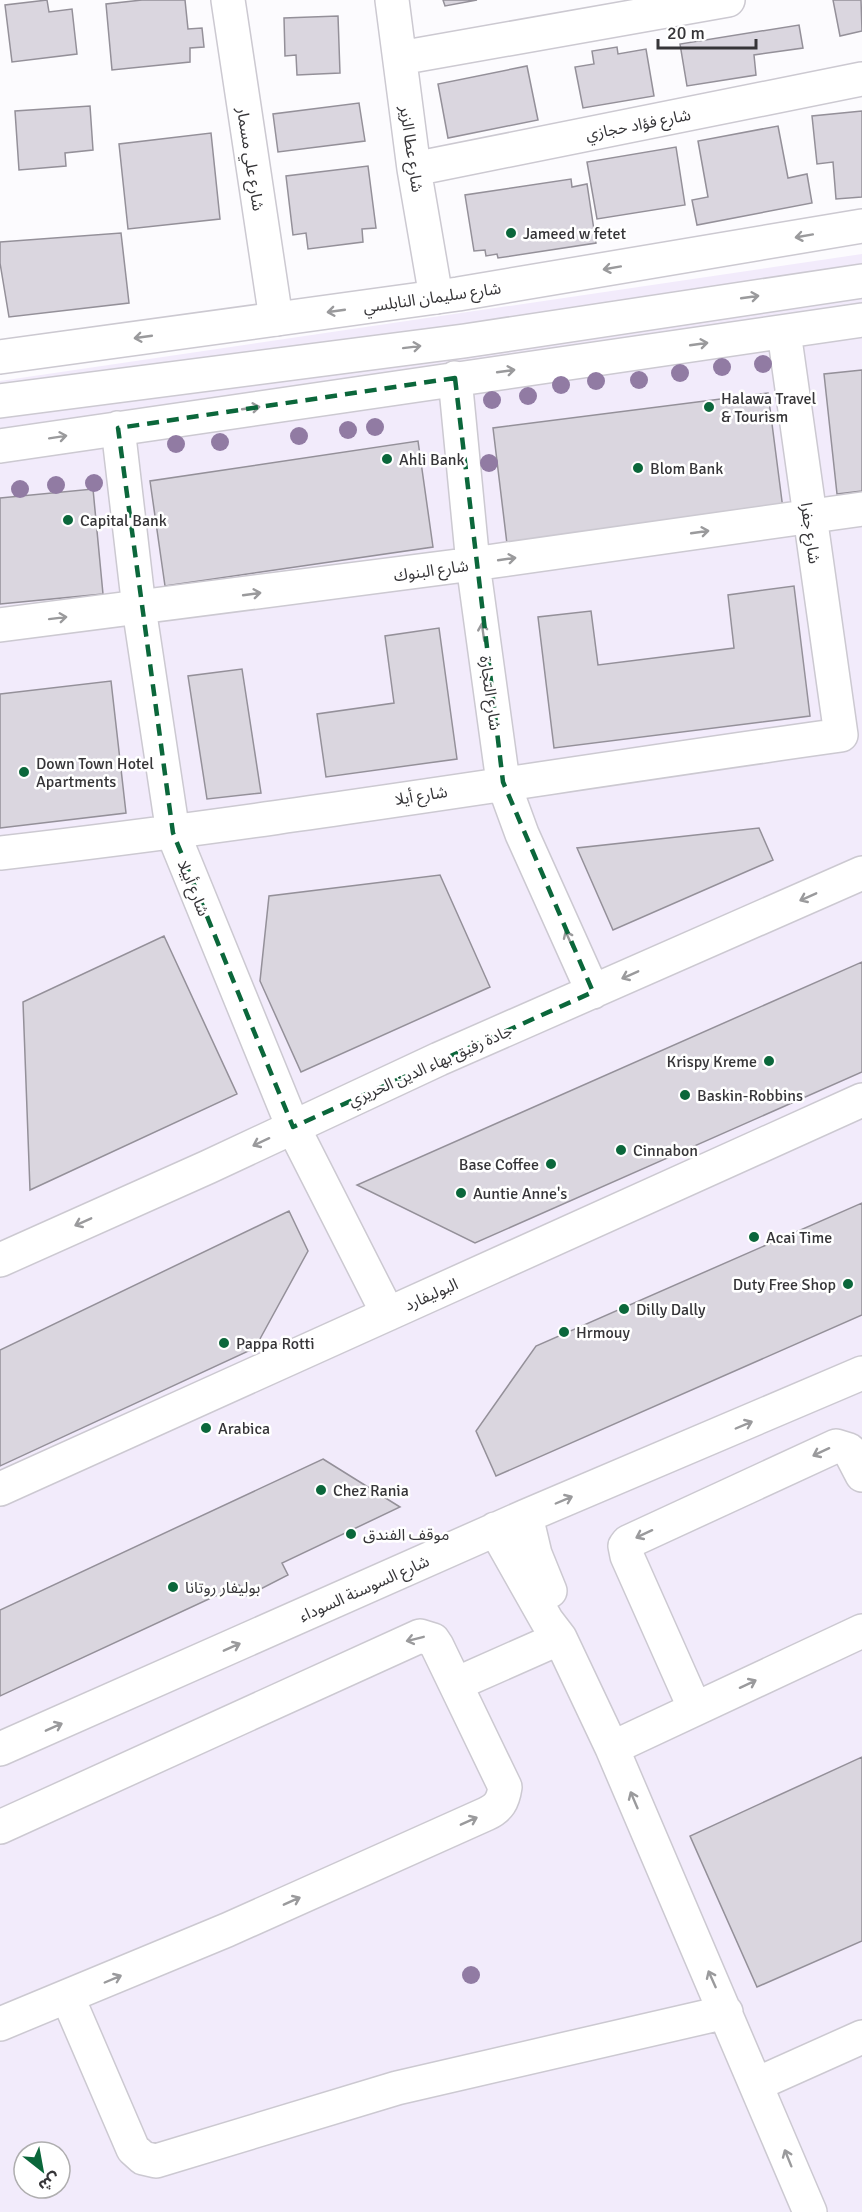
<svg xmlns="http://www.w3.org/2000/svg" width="862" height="2212" font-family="Signika,'Noto Sans Arabic',sans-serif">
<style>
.built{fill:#f2ebfb;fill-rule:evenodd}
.building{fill:#dad6df;stroke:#949099;stroke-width:1.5}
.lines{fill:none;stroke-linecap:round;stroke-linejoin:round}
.minor-casing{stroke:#ccc9d1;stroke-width:36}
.major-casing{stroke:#ccc9d1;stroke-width:36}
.minor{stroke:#fff;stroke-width:33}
.major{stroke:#fff;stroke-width:33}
.tree{fill:#917ba3}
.oneway{stroke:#9a9a9c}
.marked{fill:none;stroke:#0b673b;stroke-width:4.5;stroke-dasharray:12 8;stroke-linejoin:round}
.poi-dot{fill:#0b673b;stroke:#fff;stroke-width:2}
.labels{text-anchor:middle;stroke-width:5;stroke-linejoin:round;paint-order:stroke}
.street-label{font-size:16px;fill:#363538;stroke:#fff}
.poi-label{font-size:16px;fill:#363538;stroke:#fff;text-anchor:start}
</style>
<rect width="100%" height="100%" fill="#fcfbfe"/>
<path class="built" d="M 862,254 L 862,2212 L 0,2212 L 0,381 ZM 24,2152 L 60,2152 L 60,2188 L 24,2188 Z"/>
<path class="building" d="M 47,0 L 49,12 L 72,9 L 77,54 L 12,62 L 5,5 Z
M 185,0 L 188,29 L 202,28 L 204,47 L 190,48 L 190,62 L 112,70 L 106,4 L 142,0 Z
M 443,0 L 477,0 L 445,6 Z
M 833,0 L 861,0 L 862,31 L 840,36 Z
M 338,16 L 340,73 L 297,75 L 296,55 L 285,56 L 284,18 Z
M 799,25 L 803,48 L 754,55 L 756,75 L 687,86 L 680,44 Z
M 617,47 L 618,54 L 646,49 L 654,96 L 583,108 L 575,67 L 594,64 L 592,51 Z
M 527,66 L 538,120 L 448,138 L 438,84 Z
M 359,103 L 365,141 L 278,152 L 273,114 Z
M 90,106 L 93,150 L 65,153 L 66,166 L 19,170 L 15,111 Z
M 862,111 L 862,197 L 836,199 L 833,162 L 817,164 L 812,116 Z
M 778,126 L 788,178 L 807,174 L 812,203 L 697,225 L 692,200 L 708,197 L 698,141 Z
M 211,133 L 220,219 L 128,229 L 119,144 Z
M 676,147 L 685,205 L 597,219 L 587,162 Z
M 368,166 L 376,228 L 362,229 L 363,242 L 308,249 L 306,233 L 293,235 L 286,176 Z
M 571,179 L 572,187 L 587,184 L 596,243 L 498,258 L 497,254 L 486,256 L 485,250 L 474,251 L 465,195 Z
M 121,233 L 129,303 L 9,317 L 0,263 L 0,242 Z
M 862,370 L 862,491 L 837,494 L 824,374 Z
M 768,393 L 783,509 L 507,544 L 493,428 Z
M 418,441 L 433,547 L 165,586 L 150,481 Z
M 93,489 L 103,594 L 0,604 L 0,498 Z
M 794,586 L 810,716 L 554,748 L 538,617 L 591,611 L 598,665 L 734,648 L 728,595 Z
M 439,628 L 457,759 L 326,777 L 317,714 L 394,703 L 385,636 Z
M 242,669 L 261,793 L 207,799 L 188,676 Z
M 111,681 L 126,813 L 0,828 L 0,694 Z
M 759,828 L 773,860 L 613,930 L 577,848 Z
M 440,875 L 490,987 L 301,1072 L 260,981 L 269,896 Z
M 164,936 L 237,1094 L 30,1190 L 23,1002 Z
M 862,962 L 862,1072 L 475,1243 L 357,1185 Z
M 862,1203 L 862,1315 L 496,1476 L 476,1431 L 536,1346 Z
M 289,1211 L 308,1251 L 255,1348 L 0,1466 L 0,1350 Z
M 323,1459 L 400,1507 L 282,1563 L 288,1575 L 247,1596 L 239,1585 L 0,1696 L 0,1610 Z
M 862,1757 L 862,1941 L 757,1987 L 690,1836 Z"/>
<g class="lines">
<g class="minor-casing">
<path id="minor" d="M 228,0 L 276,319
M 392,0 L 414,169 L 436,297
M 400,58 L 728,0
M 414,169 L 862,79
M 455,378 L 473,564 L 503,782 L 522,834 L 593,992
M 118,428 L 139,608 L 173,833 L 293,1127 L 388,1314
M 0,446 L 862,320
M 0,625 L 473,564 L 862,509
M 0,853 C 281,821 561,774 841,735 L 784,332
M 0,1260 L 208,1167 L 439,1059 L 862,873
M 0,1489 L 862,1100
M 526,1516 L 535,1554 L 550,1591
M 495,1529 L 547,1621 L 560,1638 L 612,1748 L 810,2212
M 456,1684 L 560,1638
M 695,1709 L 627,1556 L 625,1546 L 628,1542 L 836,1446 L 849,1450 L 862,1475
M 612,1748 L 862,1631
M 0,1749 L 526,1516 L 862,1373
M 0,1827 L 420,1636 L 433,1640 L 437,1646 L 505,1787 C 503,1801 499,1808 486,1814 L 227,1930 L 0,2024
M 68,1998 L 133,2149 L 143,2158 L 156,2161 L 397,2088 L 726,2012
M 757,2084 L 862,2037"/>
</g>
<g class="major-casing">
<path id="major" d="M 0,357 L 458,294 L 862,226
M 0,401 L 464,341 L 862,281"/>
</g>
<use href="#minor" class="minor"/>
<use href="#major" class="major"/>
</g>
<g class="tree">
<circle cx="763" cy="364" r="9"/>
<circle cx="722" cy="367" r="9"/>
<circle cx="680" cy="373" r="9"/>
<circle cx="639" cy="380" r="9"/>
<circle cx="596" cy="381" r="9"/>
<circle cx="561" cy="385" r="9"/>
<circle cx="528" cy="396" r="9"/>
<circle cx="492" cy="400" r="9"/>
<circle cx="375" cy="427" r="9"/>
<circle cx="348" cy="430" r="9"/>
<circle cx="299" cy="436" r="9"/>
<circle cx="220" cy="442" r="9"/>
<circle cx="176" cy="444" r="9"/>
<circle cx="489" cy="463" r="9"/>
<circle cx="94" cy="483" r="9"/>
<circle cx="56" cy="485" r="9"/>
<circle cx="20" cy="489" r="9"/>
<circle cx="471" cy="1975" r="9"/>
</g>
<defs><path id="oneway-shaft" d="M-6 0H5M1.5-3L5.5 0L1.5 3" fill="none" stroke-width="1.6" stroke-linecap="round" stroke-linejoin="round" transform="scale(1.5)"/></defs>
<g class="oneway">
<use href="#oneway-shaft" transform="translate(804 236) rotate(170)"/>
<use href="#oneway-shaft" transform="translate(612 268) rotate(170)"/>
<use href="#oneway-shaft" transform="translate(750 297) rotate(-8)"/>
<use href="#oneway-shaft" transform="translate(336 311) rotate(172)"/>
<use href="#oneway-shaft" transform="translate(143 337) rotate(172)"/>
<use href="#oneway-shaft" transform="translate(699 344) rotate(-8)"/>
<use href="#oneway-shaft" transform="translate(412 347) rotate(-7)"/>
<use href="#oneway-shaft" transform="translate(506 371) rotate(-8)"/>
<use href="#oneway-shaft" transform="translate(251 408) rotate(-8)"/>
<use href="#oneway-shaft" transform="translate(58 437) rotate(-9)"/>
<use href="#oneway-shaft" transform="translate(700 532) rotate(-8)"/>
<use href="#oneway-shaft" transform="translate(507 559) rotate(-8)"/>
<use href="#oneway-shaft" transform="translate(252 594) rotate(-8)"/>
<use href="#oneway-shaft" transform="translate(58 618) rotate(-7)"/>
<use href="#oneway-shaft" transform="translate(483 632) rotate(-98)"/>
<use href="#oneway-shaft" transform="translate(808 897) rotate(156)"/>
<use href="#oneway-shaft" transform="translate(569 939) rotate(-114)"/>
<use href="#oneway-shaft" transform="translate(630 975) rotate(156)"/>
<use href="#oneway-shaft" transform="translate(261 1142) rotate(155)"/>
<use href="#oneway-shaft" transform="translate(83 1222) rotate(156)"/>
<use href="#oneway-shaft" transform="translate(744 1425) rotate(-23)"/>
<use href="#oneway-shaft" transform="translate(821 1452) rotate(155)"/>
<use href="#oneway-shaft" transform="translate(564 1500) rotate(-23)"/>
<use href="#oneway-shaft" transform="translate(644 1534) rotate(155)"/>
<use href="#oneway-shaft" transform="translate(415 1639) rotate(166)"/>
<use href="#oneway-shaft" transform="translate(232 1647) rotate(-24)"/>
<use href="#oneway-shaft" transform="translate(748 1684) rotate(-25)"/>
<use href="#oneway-shaft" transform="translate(54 1727) rotate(-24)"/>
<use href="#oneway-shaft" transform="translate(634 1800) rotate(-113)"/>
<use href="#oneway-shaft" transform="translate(469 1821) rotate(-24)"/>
<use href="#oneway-shaft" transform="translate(292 1901) rotate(-24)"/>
<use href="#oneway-shaft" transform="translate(113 1979) rotate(-23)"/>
<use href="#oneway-shaft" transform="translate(712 1979) rotate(-114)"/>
<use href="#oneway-shaft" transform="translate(788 2158) rotate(-112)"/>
</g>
<path class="marked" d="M 455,378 L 503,782 L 593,992 L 293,1127 L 173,833 L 118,428 Z"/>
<g class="poi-dot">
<circle cx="511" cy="233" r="6"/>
<circle cx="709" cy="407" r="6"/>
<circle cx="387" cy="459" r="6"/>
<circle cx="638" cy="468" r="6"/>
<circle cx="68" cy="520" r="6"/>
<circle cx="24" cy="772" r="6"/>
<circle cx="769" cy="1061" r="6"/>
<circle cx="685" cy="1095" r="6"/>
<circle cx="621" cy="1150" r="6"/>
<circle cx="551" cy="1164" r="6"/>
<circle cx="461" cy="1193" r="6"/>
<circle cx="754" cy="1237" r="6"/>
<circle cx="848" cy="1284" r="6"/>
<circle cx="624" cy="1309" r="6"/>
<circle cx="564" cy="1332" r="6"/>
<circle cx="224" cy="1343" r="6"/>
<circle cx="206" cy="1428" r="6"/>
<circle cx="321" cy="1490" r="6"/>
<circle cx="351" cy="1534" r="6"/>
<circle cx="173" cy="1587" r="6"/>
</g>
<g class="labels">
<g class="street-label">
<text transform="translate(638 124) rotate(-11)" y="6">شارع فؤاد حجازي</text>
<text transform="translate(412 149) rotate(82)" y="6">شارع عطا الزير</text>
<text transform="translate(251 159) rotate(81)" y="6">شارع علي مسمار</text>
<text transform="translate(432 297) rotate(-8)" y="6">شارع سليمان النابلسي</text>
<text transform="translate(811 533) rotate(82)" y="6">شارع جفرا</text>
<text transform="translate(431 570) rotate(-8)" y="6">شارع البنوك</text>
<text transform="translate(491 693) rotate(82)" y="6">شارع التجارة</text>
<text transform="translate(421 795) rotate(-9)" y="6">شارع أيلا</text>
<text transform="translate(194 888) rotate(68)" y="6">شارع أبيلا</text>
<text transform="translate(430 1065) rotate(-24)" y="6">جادة رفيق بهاء الدين الحريري</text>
<text transform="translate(431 1294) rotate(-24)" y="6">البوليفارد</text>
<text transform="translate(364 1588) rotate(-24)" y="6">شارع السوسنة السوداء</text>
</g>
<g class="poi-label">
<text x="523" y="239">Jameed w fetet</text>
<text x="721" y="404">Halawa Travel<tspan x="721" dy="18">&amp; Tourism</tspan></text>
<text x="399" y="465">Ahli Bank</text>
<text x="650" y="474">Blom Bank</text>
<text x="80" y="526">Capital Bank</text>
<text x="36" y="769">Down Town Hotel<tspan x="36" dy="18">Apartments</tspan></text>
<text x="757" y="1067" text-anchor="end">Krispy Kreme</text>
<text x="697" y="1101">Baskin-Robbins</text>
<text x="633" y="1156">Cinnabon</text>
<text x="539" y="1170" text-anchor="end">Base Coffee</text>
<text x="473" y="1199">Auntie Anne's</text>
<text x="766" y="1243">Acai Time</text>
<text x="836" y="1290" text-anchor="end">Duty Free Shop</text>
<text x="636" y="1315">Dilly Dally</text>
<text x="576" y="1338">Hrmouy</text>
<text x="236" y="1349">Pappa Rotti</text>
<text x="218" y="1434">Arabica</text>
<text x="333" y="1496">Chez Rania</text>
<text x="363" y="1540">موقف الفندق</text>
<text x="185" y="1593">بوليفار روتانا</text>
</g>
</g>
<g transform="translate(42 2170) rotate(149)"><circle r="28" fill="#ffffff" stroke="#afaeaf" stroke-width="1.5"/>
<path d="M0-4.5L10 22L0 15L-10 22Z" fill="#0b673b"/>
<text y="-9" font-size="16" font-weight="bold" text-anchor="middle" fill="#363538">ش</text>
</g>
<path d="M658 39v9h98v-9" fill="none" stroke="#363538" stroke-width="3"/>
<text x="667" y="39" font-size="18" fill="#363538" stroke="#ffffff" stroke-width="4.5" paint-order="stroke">20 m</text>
</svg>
